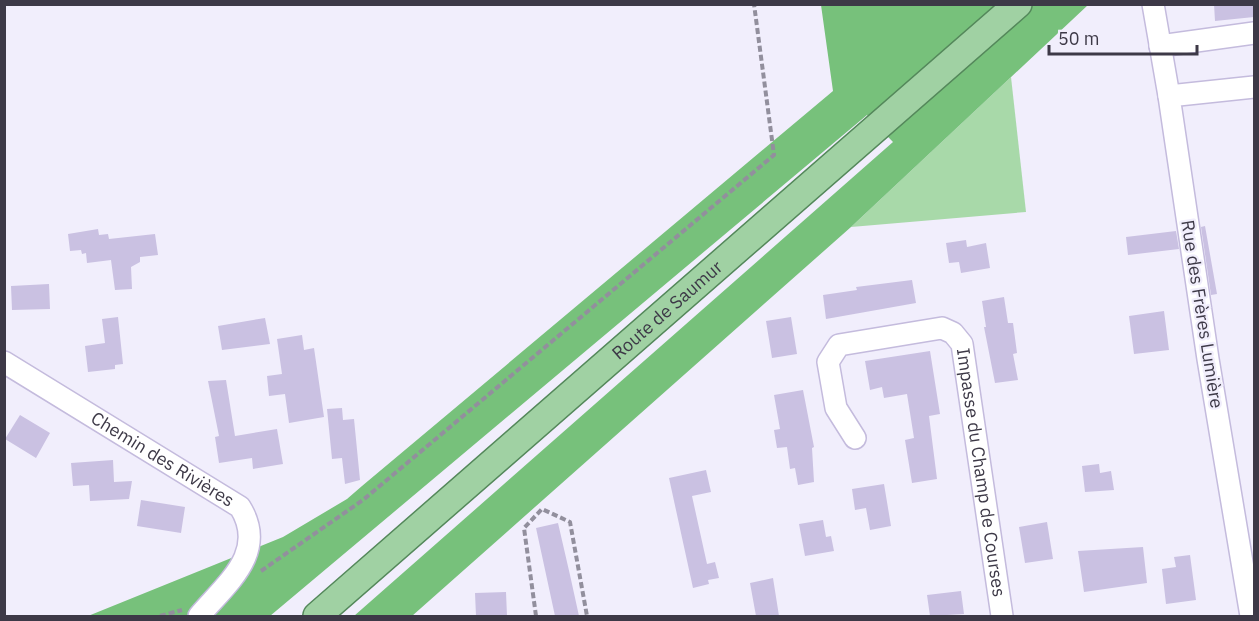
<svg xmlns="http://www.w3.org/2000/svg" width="1259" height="621" font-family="'IBM Plex Sans',sans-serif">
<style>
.green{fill:#a8d9a9}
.forest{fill:#77c17b}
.building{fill:#cac1e2}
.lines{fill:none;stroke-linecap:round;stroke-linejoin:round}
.minor-casing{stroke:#c4bbdd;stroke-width:24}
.major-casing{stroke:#54885b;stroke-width:30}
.path{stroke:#928f9d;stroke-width:4;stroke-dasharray:6 3;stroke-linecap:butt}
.minor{stroke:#fff;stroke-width:21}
.major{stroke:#a0d1a3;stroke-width:27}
.labels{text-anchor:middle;stroke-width:4.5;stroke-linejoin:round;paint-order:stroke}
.street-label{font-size:18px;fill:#3d3947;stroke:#f1eefc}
</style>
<rect width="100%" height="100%" fill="#f1eefc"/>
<path class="green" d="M 1011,77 L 1026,212 L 851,227 Z"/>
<path class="forest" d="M 821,5 L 1088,5 L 851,227 L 412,616 L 354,616 L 893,142 L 867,115 L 270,616 L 88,616 L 283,537 L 347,499 L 362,486 L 833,91 Z"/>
<path class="building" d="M 1214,4 L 1254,4 L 1254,17 L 1215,21 Z
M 1205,226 L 1217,294 L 1211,295 L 1201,227 Z
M 98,229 L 99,235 L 108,234 L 109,239 L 155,234 L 158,255 L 140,257 L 140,262 L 131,267 L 132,289 L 115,290 L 111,260 L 87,263 L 86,253 L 82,254 L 81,250 L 70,251 L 68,234 Z
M 1176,231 L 1179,249 L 1128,255 L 1126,237 Z
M 966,240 L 967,247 L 986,243 L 990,268 L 961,273 L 959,262 L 949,263 L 946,243 Z
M 912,280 L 916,303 L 826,319 L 823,295 L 857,290 L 856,287 Z
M 49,284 L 50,309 L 12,310 L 11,286 Z
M 1004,297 L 1008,323 L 1013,323 L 1017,353 L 1013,354 L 1018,380 L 995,383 L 984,327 L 986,327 L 982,301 Z
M 1164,311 L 1169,350 L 1134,354 L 1129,316 Z
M 118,317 L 123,364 L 115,365 L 115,369 L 88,372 L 85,346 L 105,343 L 102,319 Z
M 791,317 L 797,354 L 772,358 L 766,321 Z
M 265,318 L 270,344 L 222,350 L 218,326 Z
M 302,335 L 304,350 L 314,348 L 324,417 L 289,423 L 285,394 L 269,396 L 267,376 L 282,374 L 277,339 Z
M 930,351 L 940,414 L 929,416 L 937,479 L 912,483 L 905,440 L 914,438 L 907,394 L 884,398 L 882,387 L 870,390 L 865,361 Z
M 226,380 L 235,436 L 277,429 L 283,464 L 253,469 L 252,458 L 219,463 L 215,437 L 219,436 L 208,381 Z
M 803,390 L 814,447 L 812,448 L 814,482 L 798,485 L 795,468 L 790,469 L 787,447 L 777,448 L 774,430 L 780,429 L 774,395 Z
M 342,408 L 343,420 L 354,419 L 360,480 L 345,484 L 342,458 L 332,459 L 327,409 Z
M 20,415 L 50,433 L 36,458 L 5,439 Z
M 113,460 L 114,482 L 132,481 L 129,499 L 90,501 L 89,485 L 73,486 L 71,463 Z
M 1099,464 L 1100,473 L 1111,471 L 1114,490 L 1085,492 L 1082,466 Z
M 706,470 L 711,492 L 692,496 L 707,564 L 715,562 L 719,578 L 708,580 L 709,584 L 693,588 L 669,478 Z
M 884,484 L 891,526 L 870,530 L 866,508 L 855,510 L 852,489 Z
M 141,500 L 185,507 L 181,533 L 137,526 Z
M 823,520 L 826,537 L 831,536 L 834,551 L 805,556 L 799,524 Z
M 1047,522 L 1053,559 L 1025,563 L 1019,527 Z
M 558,523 L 570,575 L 579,616 L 555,616 L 536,528 Z
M 1143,547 L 1147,583 L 1084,592 L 1078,551 Z
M 1190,555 L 1196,600 L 1166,604 L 1162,569 L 1176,567 L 1174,557 Z
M 773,578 L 779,616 L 756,616 L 750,583 Z
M 961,591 L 964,614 L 930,616 L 927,595 Z
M 506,592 L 507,616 L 476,616 L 475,593 Z"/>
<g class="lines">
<g class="minor-casing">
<g id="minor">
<path d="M 1153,4 L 1169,96"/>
<path d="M 1160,46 L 1254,33"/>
<path id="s1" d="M 4,362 L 240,507 C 268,552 227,583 199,616"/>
<path id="s2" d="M 855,438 L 836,408 L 828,362 L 839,345 L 942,328 L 953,333 L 962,344 L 1002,616"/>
<path d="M 1251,616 L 1208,359 L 1169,96 L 1254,87"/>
</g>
</g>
<g class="major-casing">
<g id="major">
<path id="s3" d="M 317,616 L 1018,4"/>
</g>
</g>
<path class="path" d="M 261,571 L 363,500 L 774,155 L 754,4
M 160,616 L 182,610
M 536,616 L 524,528 L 542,509 L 570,522 L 587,616"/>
<use href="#minor" class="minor"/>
<use href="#major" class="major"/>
</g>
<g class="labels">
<g class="street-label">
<text dy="6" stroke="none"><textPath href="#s3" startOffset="465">Route de Saumur</textPath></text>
<text transform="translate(1202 314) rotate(81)" y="6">Rue des Frères Lumière</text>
<text dy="6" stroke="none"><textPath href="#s1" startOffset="186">Chemin des Rivières</textPath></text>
<text dy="6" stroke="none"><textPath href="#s2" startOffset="363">Impasse du Champ de Courses</textPath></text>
</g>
</g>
<rect width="1259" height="621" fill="none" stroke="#3d3947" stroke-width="12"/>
<path d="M1049 45v9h148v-9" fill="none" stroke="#3d3947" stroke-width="3"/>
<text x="1058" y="45" font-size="18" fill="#3d3947" stroke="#f1eefc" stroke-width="4.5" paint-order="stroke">50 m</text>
</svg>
